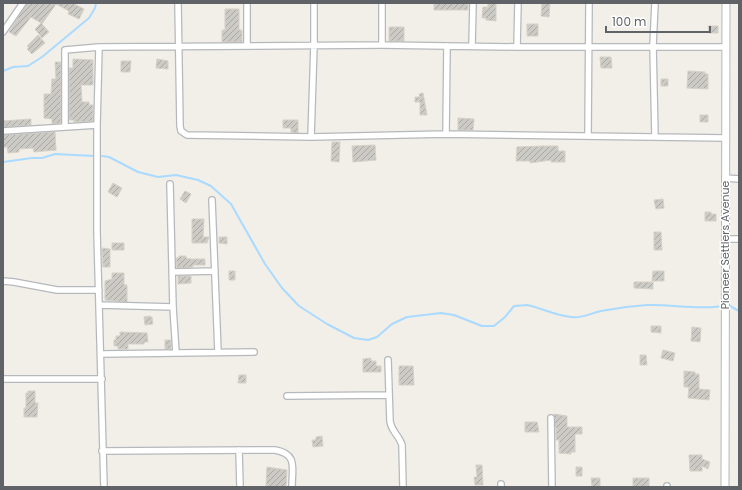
<svg xmlns="http://www.w3.org/2000/svg" width="742" height="490" font-family="Poppins,sans-serif">
<style>
.lines{fill:none;stroke-linecap:round;stroke-linejoin:round}
.stream{stroke:#aadaff;stroke-width:2}
.building{fill:url(#building-hatch);stroke:#d6d1c6}
.minor-casing{stroke:#b5b8bc;stroke-width:8}
.tertiary-casing{stroke:#b5b8bc;stroke-width:9}
.minor{stroke:#fff;stroke-width:5.5}
.tertiary{stroke:#fff;stroke-width:7}
.labels{text-anchor:middle;stroke-width:3;stroke-linejoin:round;paint-order:stroke}
.street-label{font-size:11px;fill:#5f6368;stroke:#fff}
</style>
<defs>
<pattern id="building-hatch" width="6" height="6" patternUnits="userSpaceOnUse"><rect width="6" height="6" fill="#cccac5"/><path d="M-1 1l2-2M0 6l6-6M5 7l2-2" fill="none" stroke="#a9a8a4"/></pattern>
</defs>
<rect width="100%" height="100%" fill="#f1efe8"/>
<g class="lines">
<path class="stream" d="M 3,71 L 13,67 L 28,66 L 42,57 L 89,18 L 95,8 L 96,3
M 102,156 L 109,157 L 138,172 L 158,177 L 176,175 L 198,180 L 211,186 L 231,204 L 265,264 L 282,288 L 299,306 L 327,324 L 354,338 L 368,340 L 377,337 L 392,324 L 407,317 L 441,313 L 454,315 L 482,326 L 494,326 L 505,317 L 514,306 C 518,306 523,305 527,305 C 542,308 556,316 571,317 C 582,319 591,313 601,311 C 616,308 631,306 647,305 C 672,304 697,310 723,306
M 3,162 L 32,158 L 42,158 L 55,154 L 95,156
M 728,305 L 739,311"/>
</g>
<path class="building" d="M 27,3 L 75,3 L 74,4 L 84,9 L 79,19 L 68,14 L 69,11 L 56,4 L 42,24 L 41,23 L 49,32 L 42,38 L 35,29 L 41,23 L 31,17 L 16,36 L 9,32 Z
M 434,3 L 468,3 L 468,10 L 434,10 Z
M 488,3 L 496,3 L 496,21 L 486,20 L 486,18 L 482,18 L 483,7 L 488,7 Z
M 542,3 L 550,3 L 549,17 L 541,16 Z
M 225,9 L 239,9 L 239,30 L 242,30 L 242,42 L 222,42 L 222,30 L 225,30 Z
M 527,24 L 538,24 L 538,36 L 527,36 Z
M 708,26 L 718,26 L 718,33 L 709,33 Z
M 389,27 L 404,27 L 404,41 L 389,41 Z
M 38,35 L 45,43 L 32,54 L 27,49 L 29,48 L 27,46 Z
M 600,57 L 611,57 L 612,68 L 601,68 Z
M 73,59 L 93,60 L 93,85 L 81,85 L 82,102 L 89,102 L 89,105 L 93,105 L 93,121 L 74,122 L 74,120 L 69,120 L 69,68 L 73,68 Z
M 157,59 L 168,61 L 168,69 L 156,68 Z
M 121,61 L 131,61 L 130,72 L 121,72 Z
M 55,62 L 61,62 L 61,123 L 52,124 L 52,119 L 44,118 L 44,94 L 51,94 L 52,79 L 56,79 Z
M 688,71 L 705,72 L 705,74 L 708,74 L 708,89 L 687,88 Z
M 661,79 L 668,79 L 668,86 L 661,86 Z
M 423,93 L 427,115 L 420,115 L 420,102 L 415,102 L 415,97 L 420,97 L 419,94 Z
M 700,115 L 708,115 L 708,122 L 700,122 Z
M 458,118 L 474,119 L 473,130 L 458,130 Z
M 31,119 L 31,125 L 3,127 L 3,121 Z
M 283,120 L 298,120 L 298,133 L 291,132 L 291,128 L 283,128 Z
M 55,132 L 56,150 L 34,152 L 33,148 L 19,149 L 19,152 L 8,153 L 7,147 L 3,147 L 3,135 Z
M 332,142 L 340,142 L 339,162 L 331,161 Z
M 375,145 L 376,160 L 353,162 L 352,146 Z
M 542,146 L 558,146 L 558,151 L 565,151 L 565,162 L 551,162 L 551,160 L 530,163 L 530,161 L 516,161 L 517,147 Z
M 113,183 L 122,188 L 117,197 L 108,192 Z
M 185,191 L 191,194 L 186,203 L 180,199 Z
M 663,199 L 664,208 L 656,209 L 654,200 Z
M 705,212 L 711,212 L 711,214 L 716,214 L 716,221 L 705,221 Z
M 192,219 L 204,219 L 203,237 L 209,237 L 207,243 L 192,243 Z
M 654,232 L 661,232 L 662,250 L 654,250 Z
M 219,237 L 227,237 L 227,244 L 219,243 Z
M 112,243 L 124,243 L 124,250 L 112,250 Z
M 102,248 L 110,249 L 110,267 L 103,267 Z
M 179,256 L 186,256 L 186,258 L 190,259 L 205,259 L 205,265 L 193,265 L 193,267 L 177,268 L 176,258 L 179,258 Z
M 229,271 L 235,271 L 235,280 L 229,280 Z
M 653,271 L 664,271 L 664,281 L 652,281 Z
M 112,273 L 124,273 L 124,285 L 127,285 L 127,302 L 105,300 L 105,281 L 112,279 Z
M 178,276 L 191,276 L 191,283 L 178,284 Z
M 634,282 L 653,282 L 653,289 L 634,288 Z
M 150,316 L 150,317 L 152,317 L 153,324 L 145,325 L 144,317 Z
M 651,326 L 661,326 L 661,333 L 651,332 Z
M 692,327 L 701,328 L 700,342 L 691,341 Z
M 120,332 L 147,333 L 148,342 L 144,342 L 144,344 L 128,344 L 128,349 L 118,349 L 118,346 L 114,346 L 114,340 L 116,340 L 116,336 L 120,336 Z
M 165,340 L 171,340 L 171,349 L 165,349 Z
M 663,350 L 675,353 L 673,361 L 661,358 Z
M 640,355 L 646,355 L 647,365 L 640,365 Z
M 371,358 L 371,361 L 376,361 L 376,366 L 381,366 L 381,372 L 363,372 L 363,359 Z
M 399,366 L 413,366 L 414,385 L 399,385 Z
M 684,371 L 695,372 L 695,374 L 699,374 L 699,389 L 710,390 L 709,400 L 688,398 L 689,387 L 684,387 Z
M 239,375 L 246,375 L 246,383 L 238,383 Z
M 28,391 L 35,391 L 35,403 L 38,403 L 37,417 L 24,417 L 24,408 L 26,408 L 26,393 L 28,393 Z
M 554,414 L 567,416 L 567,427 L 582,427 L 582,434 L 575,434 L 575,452 L 571,452 L 571,454 L 559,453 L 559,440 L 556,440 L 556,427 L 555,427 Z
M 525,422 L 537,422 L 539,432 L 525,432 Z
M 322,436 L 323,446 L 313,447 L 312,440 L 316,440 L 316,437 Z
M 689,455 L 702,455 L 702,459 L 710,462 L 708,469 L 702,466 L 702,471 L 690,471 Z
M 476,465 L 482,465 L 483,485 L 475,485 L 474,477 L 477,477 Z
M 267,467 L 287,470 L 286,487 L 266,487 Z
M 576,467 L 582,467 L 582,476 L 576,476 Z
M 591,478 L 600,478 L 600,487 L 592,487 Z
M 633,478 L 649,478 L 649,487 L 633,487 Z"/>
<g class="lines">
<g class="minor-casing">
<path id="minor" d="M 178,3 L 180,126 L 181,131 L 187,135 L 311,137 L 446,134 L 725,138
M 247,3 L 247,46
M 655,3 L 653,46 L 655,137
M 3,32 L 23,3
M 382,45 L 382,3
M 472,46 L 473,3
M 99,47 L 97,125 L 97,232 L 104,487
M 517,47 L 518,3
M 65,127 L 65,50 L 99,47 L 382,45 L 517,47 L 725,47
M 3,131 L 97,125
M 446,134 L 447,46
M 588,136 L 589,3
M 311,137 L 314,45 L 314,3
M 725,178 L 739,179
M 170,184 L 173,307 L 176,353
M 212,200 L 218,352
M 725,239 L 739,239
M 172,272 L 215,271
M 3,281 L 14,282 L 57,290 L 99,290
M 100,305 L 173,307
M 101,354 L 254,352
M 388,360 L 390,421 C 391,431 399,435 402,445 L 403,487
M 3,379 L 102,379
M 287,396 L 389,395
M 551,418 L 552,487
M 239,450 L 240,487
M 102,451 L 275,450 C 298,454 292,468 292,487
M 501,484 L 501,487
M 667,487 L 667,486"/>
</g>
<g class="tertiary-casing">
<path id="tertiary" d="M 725,487 L 726,3"/>
</g>
<use href="#minor" class="minor"/>
<use href="#tertiary" class="tertiary"/>
</g>
<g class="labels">
<g class="street-label">
<text transform="translate(725 245) rotate(-90)" y="4">Pioneer Settlers Avenue</text>
</g>
</g>
<rect width="742" height="490" fill="none" stroke="#5f6368" stroke-width="8"/>
<path d="M606 26v6h104v-6" fill="none" stroke="#5f6368" stroke-width="2"/>
<text x="612" y="26" font-size="12" fill="#5f6368" stroke="#ffffff" stroke-width="3" paint-order="stroke">100 m</text>
</svg>
